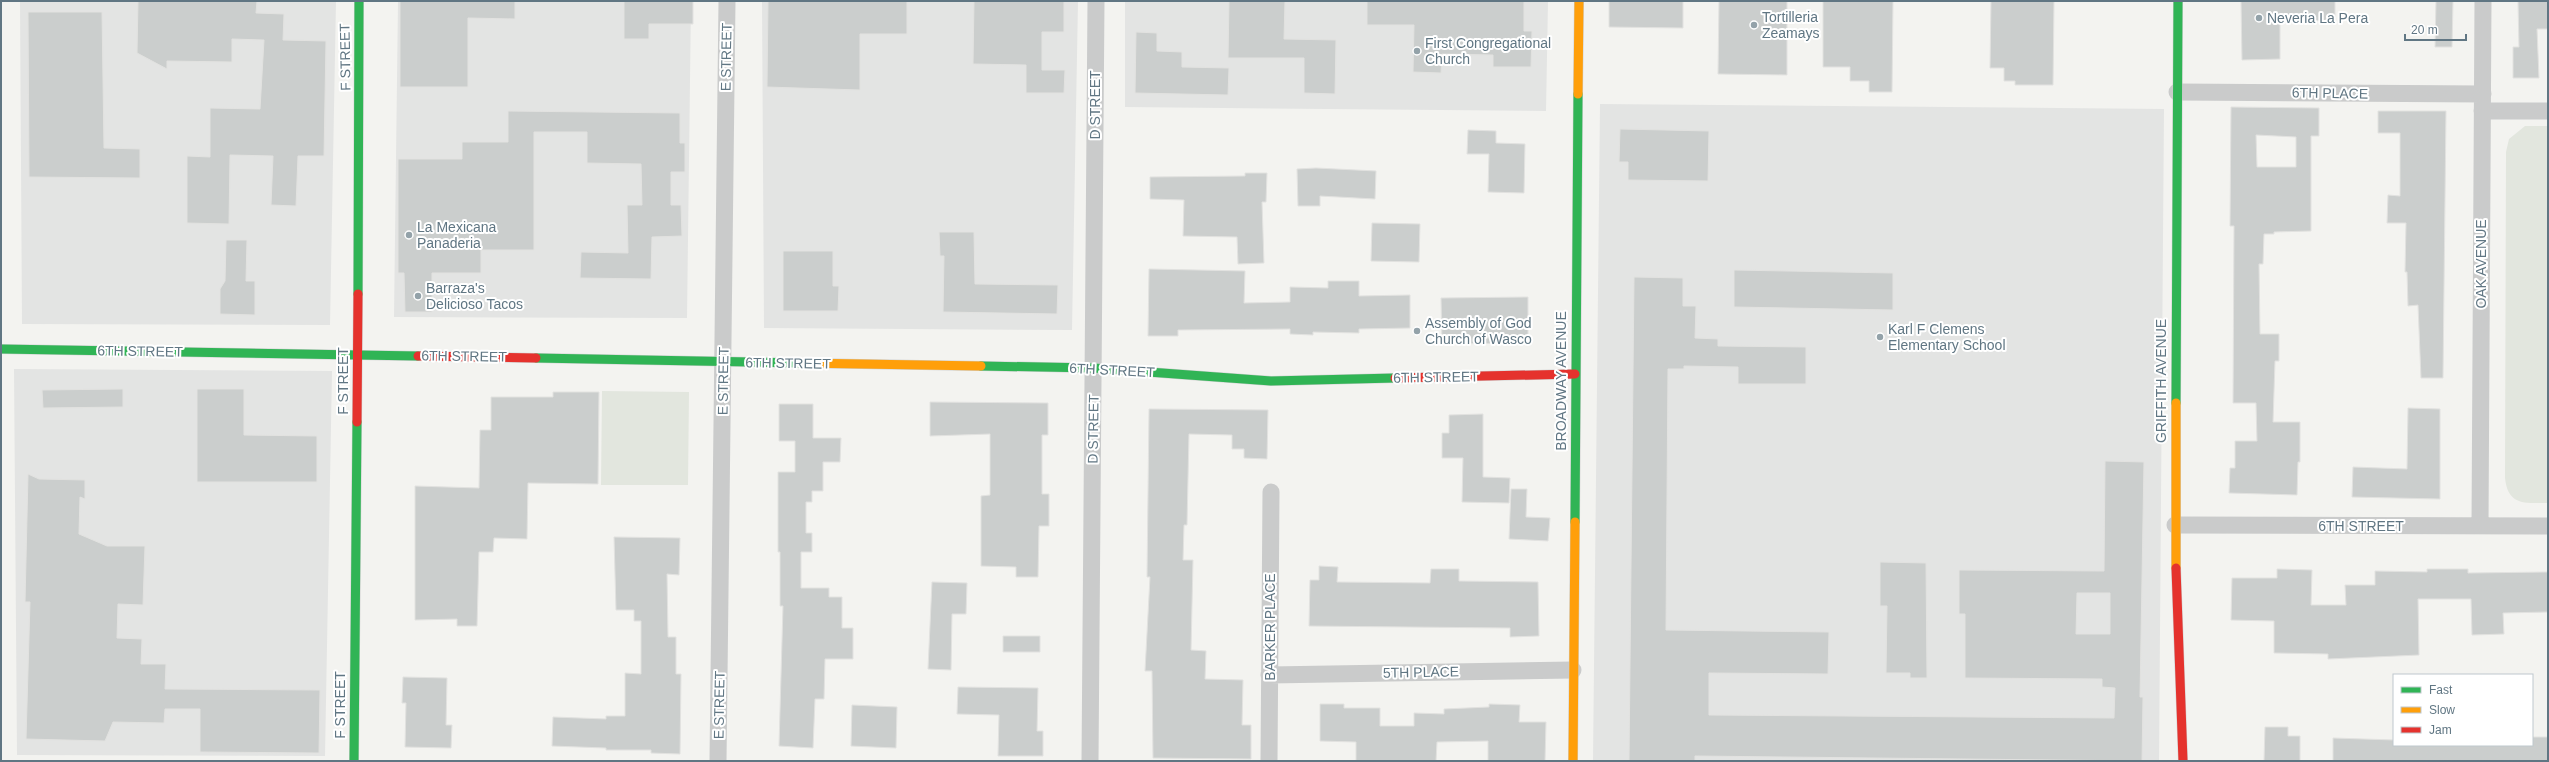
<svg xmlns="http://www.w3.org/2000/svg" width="2549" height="762" font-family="Helvetica,sans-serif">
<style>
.built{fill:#e3e4e3}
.green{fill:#e2e6de}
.building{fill:#cbcecd;stroke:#e2e2e0;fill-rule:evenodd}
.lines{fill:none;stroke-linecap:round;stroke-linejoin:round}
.fast-casing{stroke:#cfd0d0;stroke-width:10}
.slow-casing{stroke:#cfd0d0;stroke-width:10}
.jam-casing{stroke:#cfd0d0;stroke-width:10}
.street{stroke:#cacbcb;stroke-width:17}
.fast{stroke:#30b455;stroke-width:9}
.slow{stroke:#ff9f0a;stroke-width:9}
.jam{stroke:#e5322d;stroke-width:9}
.poi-dot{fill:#93a2a9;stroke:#fff;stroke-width:1.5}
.labels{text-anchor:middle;stroke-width:4;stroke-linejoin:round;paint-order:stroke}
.poi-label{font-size:14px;fill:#607683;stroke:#fff;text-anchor:start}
.street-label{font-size:14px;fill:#607683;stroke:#fff}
</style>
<rect width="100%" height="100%" fill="#f3f3f0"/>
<path class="built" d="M 20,1 L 336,1 L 330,325 L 22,324 Z
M 398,1 L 691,1 L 687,318 L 394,317 Z
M 762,1 L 1078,1 L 1072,330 L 764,328 Z
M 1125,1 L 1548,1 L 1546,111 L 1125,107 Z
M 1600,104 L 2164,109 L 2159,761 L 1593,761 Z
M 14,369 L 332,371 L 325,756 L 17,755 Z"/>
<path class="green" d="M 2525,126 L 2548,126 L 2548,503 C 2525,503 2508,506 2505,478 L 2506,152 L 2509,139 Z
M 602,391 L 689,392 L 688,485 L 601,485 Z"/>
<path class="building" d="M 138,1 L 257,1 L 256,13 L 284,14 L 283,40 L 326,41 L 324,156 L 298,156 L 296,206 L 271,205 L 273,156 L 230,155 L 229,224 L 187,223 L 187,156 L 210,157 L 210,108 L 260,109 L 264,40 L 232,39 L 232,62 L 167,61 L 167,69 L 137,53 Z
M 400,1 L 515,1 L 515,19 L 468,18 L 468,87 L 400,87 Z
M 624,1 L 693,1 L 693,24 L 649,24 L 649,39 L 624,39 Z
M 768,1 L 907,1 L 907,34 L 860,34 L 860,90 L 767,87 Z
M 974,1 L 1064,1 L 1064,32 L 1042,32 L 1042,70 L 1065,70 L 1064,93 L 1026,93 L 1026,65 L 973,64 Z
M 1229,1 L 1285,1 L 1284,39 L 1336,40 L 1335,94 L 1304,93 L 1304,58 L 1228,58 Z
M 1367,1 L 1524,1 L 1524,31 L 1532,31 L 1531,67 L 1493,67 L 1493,55 L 1442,54 L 1441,73 L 1413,72 L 1414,25 L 1367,25 Z
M 1609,1 L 1683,1 L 1683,28 L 1609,27 Z
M 1719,1 L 1787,1 L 1787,75 L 1718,74 Z
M 1823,1 L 1893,1 L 1892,92 L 1869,92 L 1869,81 L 1850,81 L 1850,67 L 1823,67 Z
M 1991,1 L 2054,1 L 2053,85 L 2015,85 L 2015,81 L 2004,81 L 2004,68 L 1990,68 Z
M 2241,1 L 2335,1 L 2335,21 L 2280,20 L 2280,59 L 2242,60 Z
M 2436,1 L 2453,1 L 2452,47 L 2435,47 Z
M 2518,1 L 2548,1 L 2548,29 L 2537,29 L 2539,78 L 2513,78 L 2513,47 L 2519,47 Z
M 28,12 L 102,12 L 104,148 L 140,149 L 140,178 L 29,177 Z
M 1136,32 L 1157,33 L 1157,51 L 1182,52 L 1182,67 L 1229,68 L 1228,95 L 1135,93 Z
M 2231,107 L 2319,108 L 2319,136 L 2311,136 L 2311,231 L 2274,232 L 2274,234 L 2264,234 L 2263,264 L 2259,264 L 2260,334 L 2279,334 L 2279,361 L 2275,361 L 2273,422 L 2300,422 L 2300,462 L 2298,462 L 2297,495 L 2229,493 L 2230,468 L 2235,468 L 2235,441 L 2257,441 L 2256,403 L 2233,403 L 2234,226 L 2230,226 ZM 2256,135 L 2296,137 L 2296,167 L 2257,167 Z
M 508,111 L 680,113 L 680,143 L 685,143 L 685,172 L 671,172 L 671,205 L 681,205 L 682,236 L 652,237 L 651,279 L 580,278 L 581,252 L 628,253 L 627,205 L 642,205 L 641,164 L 587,163 L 587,132 L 534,132 L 534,250 L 481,250 L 481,273 L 432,273 L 432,312 L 405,312 L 404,273 L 398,273 L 398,159 L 462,159 L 462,142 L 508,142 Z
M 2378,111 L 2446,111 L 2443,378 L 2421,378 L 2418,305 L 2408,306 L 2407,272 L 2405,272 L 2406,223 L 2387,223 L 2388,195 L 2400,196 L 2400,133 L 2378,133 Z
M 1620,129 L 1709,131 L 1708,181 L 1628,180 L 1628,162 L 1619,162 Z
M 1468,130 L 1496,131 L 1496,143 L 1525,144 L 1524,193 L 1488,192 L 1489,154 L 1467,154 Z
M 1316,168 L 1376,171 L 1375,199 L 1320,196 L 1320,206 L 1298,206 L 1297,169 Z
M 1245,173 L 1267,173 L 1266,202 L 1262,202 L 1264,263 L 1238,264 L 1237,237 L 1183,236 L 1184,200 L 1150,199 L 1150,177 L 1245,176 Z
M 1372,223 L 1420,224 L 1419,262 L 1371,261 Z
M 939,232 L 974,232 L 975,284 L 1058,285 L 1057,314 L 943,312 L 944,256 L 940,256 Z
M 226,240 L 247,240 L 246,281 L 255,281 L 255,315 L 220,314 L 220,289 L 225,281 Z
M 783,251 L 833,251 L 833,286 L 839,286 L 838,311 L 783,311 Z
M 1149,269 L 1245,271 L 1244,303 L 1290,302 L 1290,287 L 1328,288 L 1328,281 L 1359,281 L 1359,296 L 1410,295 L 1410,328 L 1359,329 L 1359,333 L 1313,332 L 1313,335 L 1290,334 L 1290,329 L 1178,330 L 1178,336 L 1148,336 Z
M 1734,270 L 1893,273 L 1893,310 L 1734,307 Z
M 1634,277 L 1683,278 L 1683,306 L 1696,306 L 1695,338 L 1718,339 L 1718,346 L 1806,347 L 1806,384 L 1738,384 L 1738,367 L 1684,366 L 1684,369 L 1668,369 L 1666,630 L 1829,632 L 1828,674 L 1709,673 L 1709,715 L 2114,718 L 2115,688 L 2102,687 L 2102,679 L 1965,678 L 1965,614 L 1959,614 L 1959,570 L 2104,571 L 2105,461 L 2144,462 L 2140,697 L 2143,697 L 2142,761 L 1695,756 L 1695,761 L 1629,761 ZM 2077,593 L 2110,593 L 2110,634 L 2076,634 Z
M 1528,297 L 1528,343 L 1442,344 L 1441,298 Z
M 123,389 L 123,407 L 43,408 L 42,390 Z
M 197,389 L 244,389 L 244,435 L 317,436 L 317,482 L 197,482 Z
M 553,392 L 599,392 L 598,484 L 528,483 L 527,539 L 494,538 L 493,552 L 479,552 L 477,626 L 457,626 L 457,619 L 415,620 L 415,486 L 479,488 L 480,430 L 491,430 L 491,397 L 553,397 Z
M 930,402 L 1048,403 L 1048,435 L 1042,435 L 1042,494 L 1049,494 L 1049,526 L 1039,526 L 1038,577 L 1016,577 L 1016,567 L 981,566 L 981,496 L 990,495 L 990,434 L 930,436 Z
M 779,404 L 813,404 L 813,438 L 841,438 L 840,462 L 823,462 L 823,491 L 812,491 L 812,502 L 806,502 L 806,533 L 812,533 L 812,552 L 801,552 L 801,588 L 829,588 L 829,597 L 842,597 L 842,628 L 853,628 L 853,659 L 825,659 L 824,699 L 815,699 L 813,748 L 779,746 L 783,606 L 780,606 L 780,552 L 778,552 L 778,472 L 795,472 L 795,441 L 779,441 Z
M 2408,408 L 2440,409 L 2440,499 L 2352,497 L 2353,467 L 2407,469 Z
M 1149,409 L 1268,410 L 1267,459 L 1244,458 L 1244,449 L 1232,449 L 1232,435 L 1189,434 L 1187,525 L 1184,525 L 1183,560 L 1193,560 L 1191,650 L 1206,651 L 1205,679 L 1243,680 L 1242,725 L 1251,725 L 1251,759 L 1153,758 L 1152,671 L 1145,671 L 1150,577 L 1147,577 Z
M 1483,414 L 1483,477 L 1510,478 L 1509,503 L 1462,502 L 1463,458 L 1442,458 L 1442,433 L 1449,433 L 1449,415 Z
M 28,474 L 39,479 L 85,480 L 85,499 L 80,497 L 79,534 L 107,546 L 145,546 L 143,605 L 118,604 L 117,638 L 142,639 L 141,664 L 166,664 L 165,689 L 320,690 L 319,753 L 200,752 L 200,709 L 165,709 L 164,723 L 113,722 L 105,741 L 26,739 L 30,602 L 25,602 Z
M 1511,489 L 1527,489 L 1526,517 L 1550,518 L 1548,541 L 1509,539 Z
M 614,537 L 680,538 L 679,575 L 667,574 L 668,637 L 676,637 L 676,674 L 681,674 L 680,754 L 651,753 L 651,750 L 606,750 L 606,748 L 552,746 L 553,717 L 606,719 L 606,716 L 625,716 L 625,673 L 641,674 L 641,621 L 634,621 L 634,610 L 616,610 Z
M 1880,562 L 1926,563 L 1927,678 L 1910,678 L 1910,673 L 1886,673 L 1887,606 L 1880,606 Z
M 1319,566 L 1338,567 L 1337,582 L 1430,583 L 1431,569 L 1459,569 L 1459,581 L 1538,582 L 1539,636 L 1510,637 L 1510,628 L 1309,626 L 1310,580 L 1319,580 Z
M 2277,569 L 2312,570 L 2311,605 L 2346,605 L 2345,585 L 2375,585 L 2375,571 L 2427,572 L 2427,569 L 2468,569 L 2468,573 L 2548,572 L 2548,612 L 2503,613 L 2504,634 L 2472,635 L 2471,599 L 2418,599 L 2419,655 L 2328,659 L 2328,654 L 2274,653 L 2274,621 L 2231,620 L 2232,578 L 2277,578 Z
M 932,582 L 967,583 L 966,614 L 952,614 L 951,670 L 928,669 Z
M 1003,636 L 1040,636 L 1040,652 L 1003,652 Z
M 403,677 L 447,678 L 446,725 L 452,725 L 451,748 L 405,747 L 406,703 L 402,703 Z
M 958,687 L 1038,688 L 1037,731 L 1043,731 L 1043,756 L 998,756 L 999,715 L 957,714 Z
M 1320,704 L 1344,704 L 1344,708 L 1380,708 L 1380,726 L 1414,726 L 1414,713 L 1444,714 L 1444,709 L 1489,707 L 1489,704 L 1520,705 L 1519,722 L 1546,722 L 1545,761 L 1488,761 L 1488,741 L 1437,742 L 1436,761 L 1356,761 L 1356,742 L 1320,741 Z
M 852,705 L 897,707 L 896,748 L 851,746 Z
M 2265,727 L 2288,727 L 2288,736 L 2300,736 L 2300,761 L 2264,761 Z
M 2532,737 L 2548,737 L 2548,761 L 2333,761 L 2333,738 L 2394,740 L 2394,745 L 2532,745 Z"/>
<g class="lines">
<g class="fast-casing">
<path id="fast" d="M 358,294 L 359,1
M 1,349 L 418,356
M 536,358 L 801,363
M 981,366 L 1094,368 L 1271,381 L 1395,378
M 2176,403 L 2178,1
M 1575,522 L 1578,94
M 354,761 L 357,422"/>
</g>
<g class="slow-casing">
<path id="slow" d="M 1578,94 L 1579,1
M 801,363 L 981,366
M 2176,403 L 2176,568
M 1573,761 L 1575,522"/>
</g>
<g class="jam-casing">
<path id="jam" d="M 418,356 L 536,358
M 1395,378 L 1575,374
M 357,422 L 358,294
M 2176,568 L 2183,761"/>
</g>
<path class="street" d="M 2177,92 L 2483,94
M 2482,111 L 2548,111
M 2175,525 L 2548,526
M 2480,526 L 2483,1
M 1269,675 L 1573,670
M 718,761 L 727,1
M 1090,761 L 1096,1
M 1269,761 L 1271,492"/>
<use href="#fast" class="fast"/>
<use href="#slow" class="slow"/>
<use href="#jam" class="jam"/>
</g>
<g class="poi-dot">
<circle cx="2259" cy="18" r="4"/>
<circle cx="1754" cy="25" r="4"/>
<circle cx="1417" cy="51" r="4"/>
<circle cx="409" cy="235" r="4"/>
<circle cx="418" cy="296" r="4"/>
<circle cx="1417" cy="331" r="4"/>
<circle cx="1880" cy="337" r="4"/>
</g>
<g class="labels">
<g class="poi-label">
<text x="1762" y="22">Tortilleria<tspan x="1762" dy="16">Zeamays</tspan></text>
<text x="2267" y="23">Neveria La Pera</text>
<text x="1425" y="48">First Congregational<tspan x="1425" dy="16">Church</tspan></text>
<text x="417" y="232">La Mexicana<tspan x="417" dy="16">Panaderia</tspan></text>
<text x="426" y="293">Barraza's<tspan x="426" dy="16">Delicioso Tacos</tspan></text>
<text x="1425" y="328">Assembly of God<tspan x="1425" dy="16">Church of Wasco</tspan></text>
<text x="1888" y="334">Karl F Clemens<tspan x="1888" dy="16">Elementary School</tspan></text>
</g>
<g class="street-label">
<text transform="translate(345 57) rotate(-91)" y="5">F STREET</text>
<text transform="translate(726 57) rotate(-89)" y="5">E STREET</text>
<text transform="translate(2330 93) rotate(1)" y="5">6TH PLACE</text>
<text transform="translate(1095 105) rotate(-90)" y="5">D STREET</text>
<text transform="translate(2481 264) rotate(-90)" y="5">OAK AVENUE</text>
<text transform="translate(140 351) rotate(1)" y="5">6TH STREET</text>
<text transform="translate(464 356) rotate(1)" y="5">6TH STREET</text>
<text transform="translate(788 363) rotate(1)" y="5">6TH STREET</text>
<text transform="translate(1112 370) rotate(3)" y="5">6TH STREET</text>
<text transform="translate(1436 377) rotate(-1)" y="5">6TH STREET</text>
<text transform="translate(343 381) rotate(-90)" y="5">F STREET</text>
<text transform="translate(723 381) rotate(-89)" y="5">E STREET</text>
<text transform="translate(1561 381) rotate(-90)" y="5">BROADWAY AVENUE</text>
<text transform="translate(2161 381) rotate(-90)" y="5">GRIFFITH AVENUE</text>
<text transform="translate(1093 429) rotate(-89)" y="5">D STREET</text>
<text x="2361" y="531">6TH STREET</text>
<text transform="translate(1270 627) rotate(-90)" y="5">BARKER PLACE</text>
<text transform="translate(1421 672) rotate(-1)" y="5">5TH PLACE</text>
<text transform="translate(340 705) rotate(-90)" y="5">F STREET</text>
<text transform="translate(719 705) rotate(-89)" y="5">E STREET</text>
</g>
</g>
<rect width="2549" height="762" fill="none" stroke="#607683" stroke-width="4"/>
<rect x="2393" y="674" width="140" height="72" fill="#ffffff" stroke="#bfc8cd"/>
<rect x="2401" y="687" width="20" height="6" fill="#30b455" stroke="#bfc8cd"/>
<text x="2429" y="694" font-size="12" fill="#607683">Fast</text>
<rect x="2401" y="707" width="20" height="6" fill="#ff9f0a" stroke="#bfc8cd"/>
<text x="2429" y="714" font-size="12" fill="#607683">Slow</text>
<rect x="2401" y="727" width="20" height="6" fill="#e5322d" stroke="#bfc8cd"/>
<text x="2429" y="734" font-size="12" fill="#607683">Jam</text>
<path d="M2405 34v6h61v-6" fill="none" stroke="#607683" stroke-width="2"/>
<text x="2411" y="34" font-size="12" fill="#607683" stroke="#ffffff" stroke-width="3" paint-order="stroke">20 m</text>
</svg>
